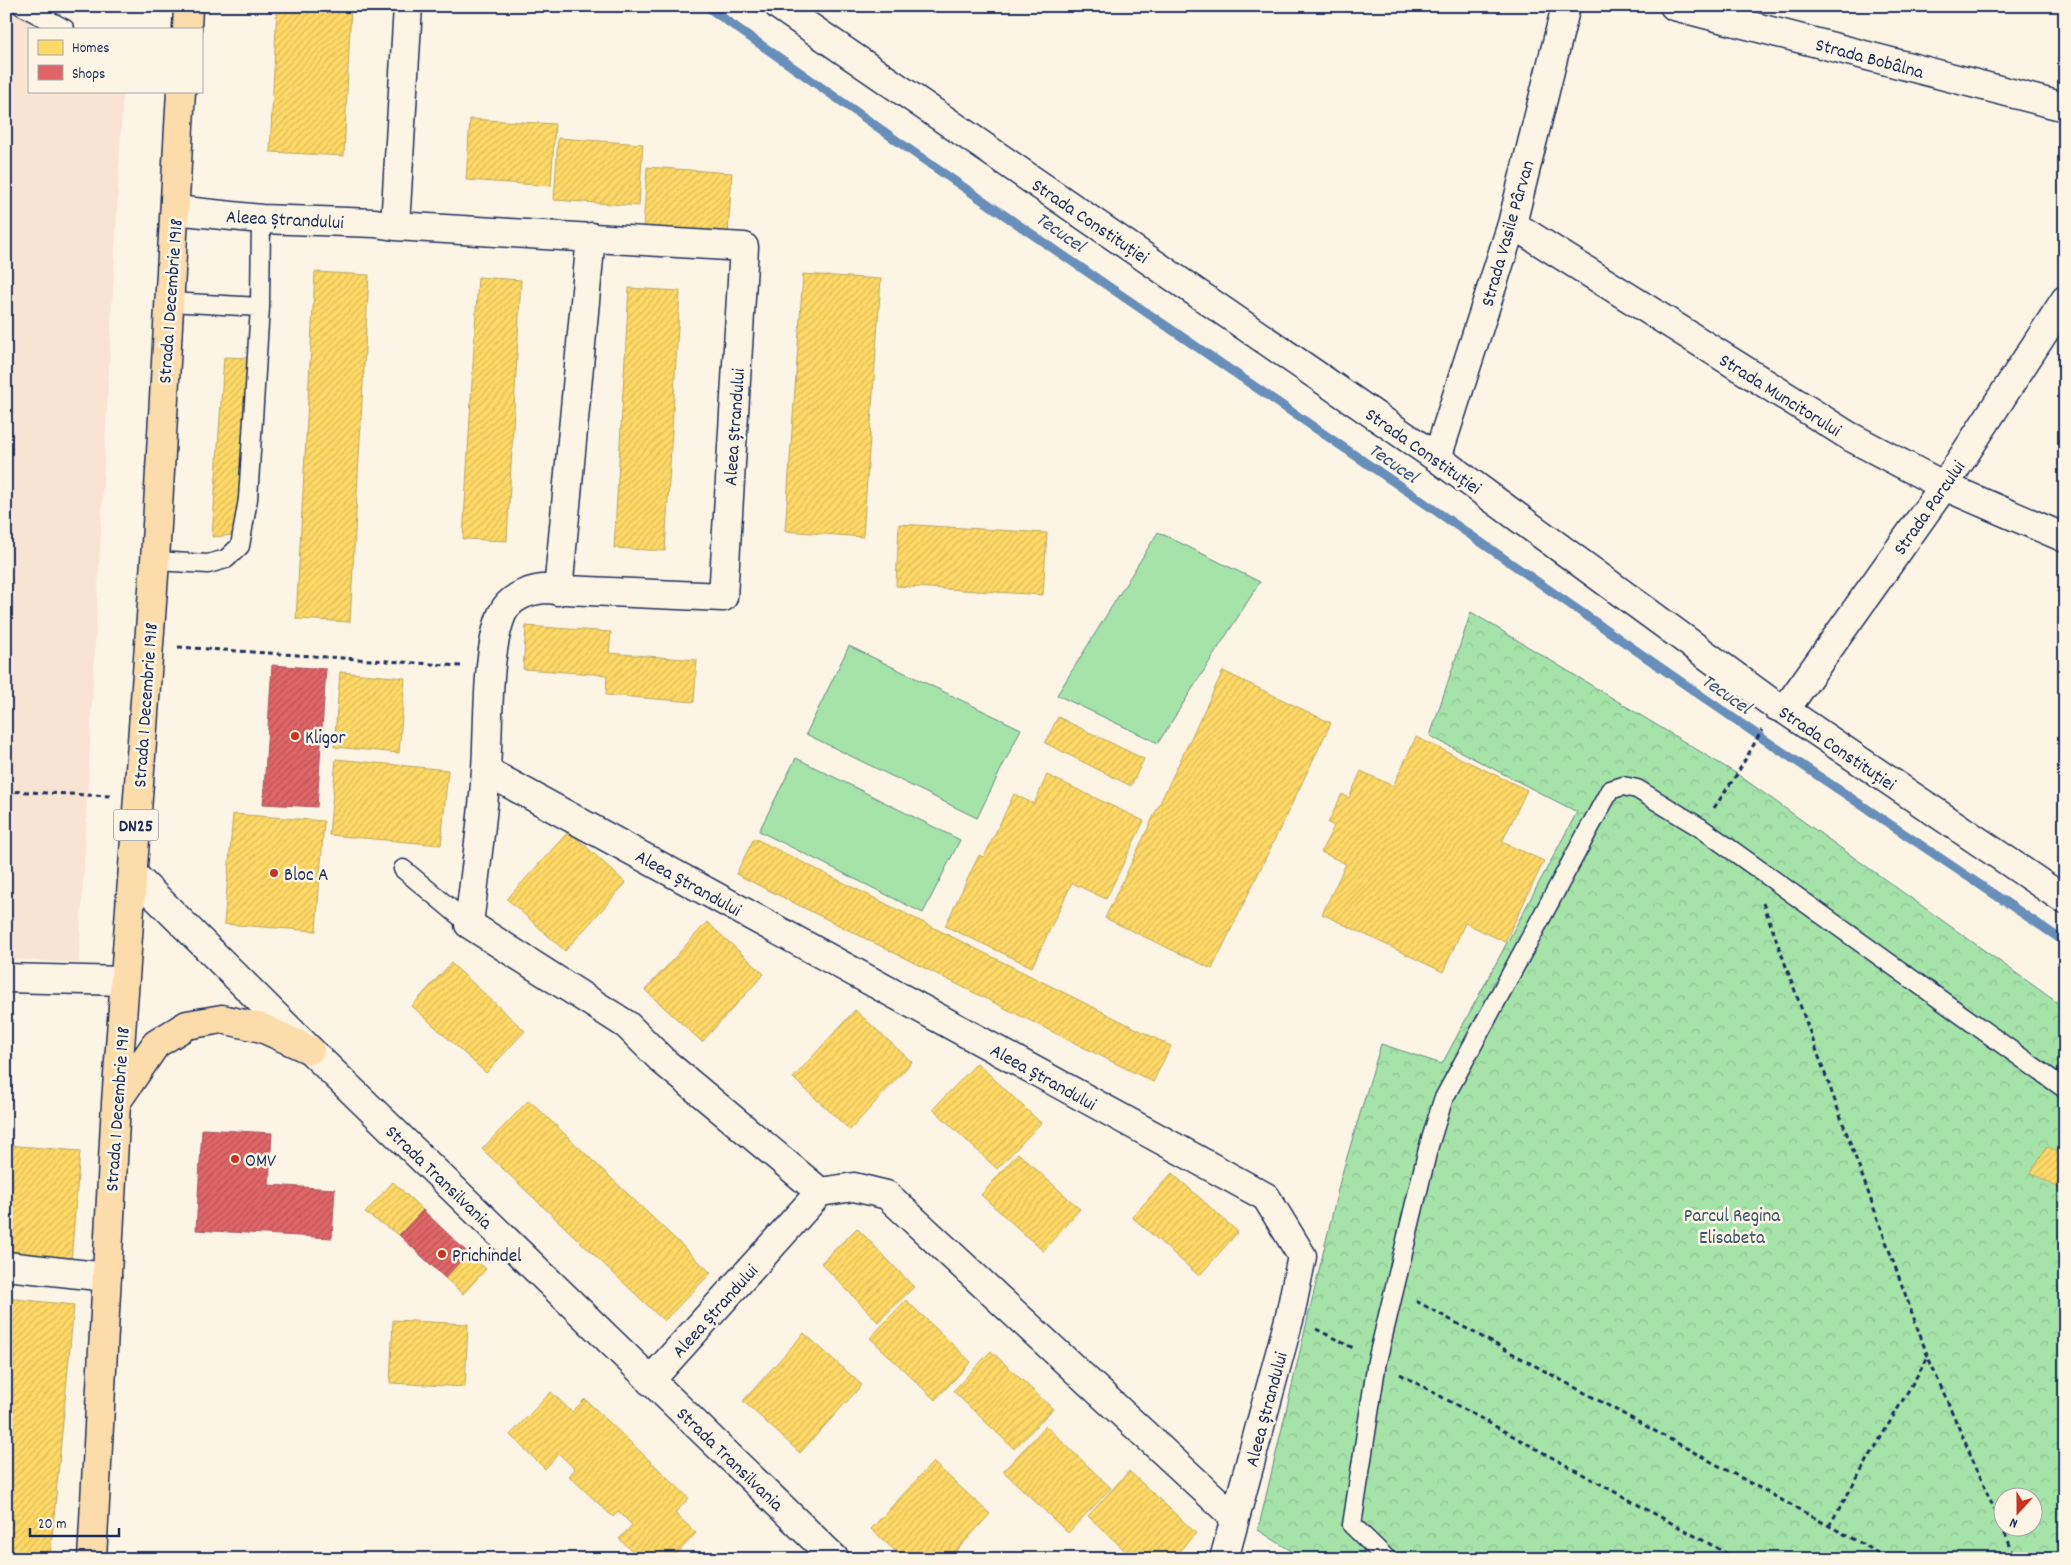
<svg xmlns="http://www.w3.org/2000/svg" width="2071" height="1565" font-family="Dekko,sans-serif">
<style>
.built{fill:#f9e3d2}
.forest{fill:url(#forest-crowns);stroke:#608984;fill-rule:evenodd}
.garden{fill:#a6e3a9;stroke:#608984}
.homes{fill:url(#homes-hatch);stroke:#bba664}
.shops{fill:url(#shops-hatch);stroke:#a55664}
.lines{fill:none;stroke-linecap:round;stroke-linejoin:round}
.stream{stroke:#688eba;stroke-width:9}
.service-casing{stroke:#1b2f5e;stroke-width:21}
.minor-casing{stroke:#1b2f5e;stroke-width:31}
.secondary-casing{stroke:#1b2f5e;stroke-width:31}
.primary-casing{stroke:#1b2f5e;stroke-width:31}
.path{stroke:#1b2f5e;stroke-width:3;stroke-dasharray:5 4;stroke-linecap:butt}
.service{stroke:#fcf5e5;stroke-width:18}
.minor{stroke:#fcf5e5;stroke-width:28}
.secondary{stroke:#fcf5e5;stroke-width:28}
.primary{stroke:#fddcac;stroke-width:28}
.poi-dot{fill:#c8321e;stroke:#fcf5e5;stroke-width:2}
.labels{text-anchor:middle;stroke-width:5;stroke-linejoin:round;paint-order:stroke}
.shield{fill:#fcf5e5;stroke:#5e6a86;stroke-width:1}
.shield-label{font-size:18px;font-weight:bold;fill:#1b2f5e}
.street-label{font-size:19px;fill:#1b2f5e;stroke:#fcf5e5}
.poi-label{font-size:19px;fill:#1b2f5e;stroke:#fcf5e5;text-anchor:start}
.park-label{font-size:19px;fill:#37536d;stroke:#fcf5e5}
.water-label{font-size:20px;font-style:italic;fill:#3b5684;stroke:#fcf5e5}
</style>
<defs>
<pattern id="forest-crowns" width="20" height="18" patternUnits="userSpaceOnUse" patternTransform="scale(1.25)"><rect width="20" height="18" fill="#a6e3a9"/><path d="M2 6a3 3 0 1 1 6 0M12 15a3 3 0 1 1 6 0" fill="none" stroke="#8ec394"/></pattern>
<pattern id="homes-hatch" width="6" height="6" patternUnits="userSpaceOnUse" patternTransform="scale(1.25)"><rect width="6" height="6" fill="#ffd966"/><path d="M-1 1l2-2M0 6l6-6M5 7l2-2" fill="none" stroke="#dabb5b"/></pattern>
<pattern id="shops-hatch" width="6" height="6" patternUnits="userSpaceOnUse" patternTransform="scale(1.25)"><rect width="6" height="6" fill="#e06666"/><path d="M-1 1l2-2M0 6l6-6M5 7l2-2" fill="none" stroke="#b55457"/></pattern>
</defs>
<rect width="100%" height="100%" fill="#fcf5e5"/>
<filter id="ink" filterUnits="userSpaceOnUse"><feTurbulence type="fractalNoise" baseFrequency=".02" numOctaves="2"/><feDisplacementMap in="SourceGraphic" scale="10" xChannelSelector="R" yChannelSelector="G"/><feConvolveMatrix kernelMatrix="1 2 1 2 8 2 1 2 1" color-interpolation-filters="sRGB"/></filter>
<g filter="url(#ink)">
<path class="built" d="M 6,8 L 46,29 L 29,29 L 29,91 L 123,91 L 79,963 L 6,959 Z"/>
<path class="forest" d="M 1471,612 L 1737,774 L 2065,1008 L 2065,1559 L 1304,1559 L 1258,1530 L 1341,1177 L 1381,1044 L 1442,1064 L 1577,812 L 1430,736 ZM 2004,1498 L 2034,1498 L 2034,1528 L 2004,1528 Z"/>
<path class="garden" d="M 1158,532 L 1260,582 L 1158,743 L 1057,695 Z
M 849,646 L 1021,729 L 977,818 L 806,734 Z
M 796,758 L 960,840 L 923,913 L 759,831 Z"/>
<path class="homes" d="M 277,6 L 351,6 L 344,156 L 270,152 Z
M 470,119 L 555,124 L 551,186 L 466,180 Z
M 558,138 L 643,144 L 639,206 L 554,200 Z
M 647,167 L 732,173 L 728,235 L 643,229 Z
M 315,272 L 369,275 L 350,622 L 296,619 Z
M 803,274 L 881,279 L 863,537 L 785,531 Z
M 478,277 L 521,280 L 507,541 L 463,539 Z
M 629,288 L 680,291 L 665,551 L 614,548 Z
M 224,357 L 250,358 L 235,535 L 212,537 Z
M 899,524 L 1047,533 L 1043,595 L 896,586 Z
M 526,626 L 611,632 L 609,653 L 697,660 L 694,702 L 606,695 L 607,675 L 523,669 Z
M 1223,671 L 1331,723 L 1212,969 L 1105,918 Z
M 340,672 L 405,678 L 399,753 L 334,747 Z
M 1058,717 L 1144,759 L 1131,786 L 1045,743 Z
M 1416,737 L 1527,790 L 1502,842 L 1544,861 L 1505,942 L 1465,923 L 1443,972 L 1322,914 L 1346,864 L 1321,852 L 1334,826 L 1328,823 L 1342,794 L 1349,798 L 1361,771 L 1393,786 Z
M 336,759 L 448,770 L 441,845 L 329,835 Z
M 1047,775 L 1144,821 L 1106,899 L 1072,883 L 1032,967 L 945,926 L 979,855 L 984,857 L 1014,794 L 1034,804 Z
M 233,814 L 324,821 L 316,931 L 224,924 Z
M 569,831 L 626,883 L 565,951 L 507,899 Z
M 754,838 L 1171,1046 L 1153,1082 L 736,874 Z
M 707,922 L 764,974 L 702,1042 L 645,990 Z
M 451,963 L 525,1031 L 486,1073 L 412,1006 Z
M 855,1010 L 912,1062 L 850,1130 L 793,1078 Z
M 977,1063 L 1041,1123 L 997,1169 L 933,1109 Z
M 529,1100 L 711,1273 L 664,1321 L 482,1149 Z
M 6,1145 L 80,1151 L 71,1262 L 6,1256 Z
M 2047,1146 L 2065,1157 L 2065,1192 L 2031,1172 Z
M 1018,1153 L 1080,1209 L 1043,1251 L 981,1195 Z
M 1172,1173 L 1238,1232 L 1199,1276 L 1132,1217 Z
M 393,1182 L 423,1210 L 399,1235 L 365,1213 Z
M 857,1228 L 914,1287 L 878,1322 L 821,1263 Z
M 468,1253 L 486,1269 L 463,1294 L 445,1278 Z
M 6,1298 L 74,1305 L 50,1559 L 6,1556 Z
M 906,1300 L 971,1362 L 935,1400 L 870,1338 Z
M 393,1320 L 468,1324 L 465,1387 L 390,1383 Z
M 804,1333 L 862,1385 L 800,1453 L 743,1401 Z
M 991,1351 L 1053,1409 L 1014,1449 L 953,1391 Z
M 551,1392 L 572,1412 L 585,1399 L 689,1498 L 675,1513 L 696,1533 L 672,1559 L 641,1559 L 619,1539 L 632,1525 L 618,1511 L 613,1517 L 569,1476 L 575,1469 L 559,1454 L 545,1469 L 510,1435 Z
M 1046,1426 L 1111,1488 L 1068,1533 L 1003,1471 Z
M 933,1462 L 990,1514 L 949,1559 L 904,1559 L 871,1529 Z
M 1129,1471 L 1196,1533 L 1172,1559 L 1134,1559 L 1088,1516 Z
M 196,1555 L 195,1559 L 171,1559 L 172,1556 Z"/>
<path class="shops" d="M 272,665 L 326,669 L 317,807 L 263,804 Z
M 202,1129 L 272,1133 L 269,1185 L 335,1189 L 332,1238 L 196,1230 Z
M 423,1210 L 468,1253 L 445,1278 L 399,1235 Z"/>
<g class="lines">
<path class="stream" d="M 706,6 L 940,171 L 1413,495 L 1759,736 L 2065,942"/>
<g class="service-casing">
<path id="service" d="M 22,6 L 65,29
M 169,302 L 260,307
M 155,561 L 208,564 L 226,559 L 240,546 L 248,499 L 260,307 L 261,219
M 403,869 L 469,924
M 1387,1559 L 1352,1525 L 1377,1361 L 1428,1149 L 1443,1100 L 1610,790 L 1623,786 L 1637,789 L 1701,828 L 2065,1089"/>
</g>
<g class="minor-casing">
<path id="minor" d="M 779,6 L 1437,458 L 1776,706 L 1785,710 L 2065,900
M 1674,6 L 2065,107
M 175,210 L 261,219 L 375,223 L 395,226 L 744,247 L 723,597 L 543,589 C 527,591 509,598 502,614 C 486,653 489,725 486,769 C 483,821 475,873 469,924 L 627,1025 L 663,1061 L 820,1192
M 1512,224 L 1849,436 L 1944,486 L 2065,538
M 395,226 L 408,6
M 1437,458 L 1512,224 L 1566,6
M 558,591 L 591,237
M 1785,710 L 1944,486 L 2065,300
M 486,771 L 1266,1197 L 1302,1256 L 1290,1316 L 1224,1559
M 6,978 L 124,981
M 820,1192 L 854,1187 L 887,1195 L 1235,1518
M 6,1266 L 107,1277
M 650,1381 L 820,1192"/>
</g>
<g class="secondary-casing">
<path id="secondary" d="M 133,874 L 310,1050 L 835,1559"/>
</g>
<g class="primary-casing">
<path id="primary" d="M 187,29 L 188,6
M 117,1101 L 156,1044 L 187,1025 L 222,1019 L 262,1028 L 310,1050
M 92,1559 L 116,1103 L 155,561 L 181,91"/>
</g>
<path class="path" d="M 6,61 L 9,25
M 178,647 L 461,666
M 6,791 L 110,796
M 1714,808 L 1737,774 L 1762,730
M 1763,903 L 1928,1357 L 2016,1559
M 1416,1301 L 1890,1559
M 1316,1329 L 1355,1349
M 1400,1374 L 1737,1559
M 1829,1526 L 1928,1357"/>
<use href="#service" class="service"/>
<use href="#minor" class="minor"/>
<use href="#secondary" class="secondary"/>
<use href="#primary" class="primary"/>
</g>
</g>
<g class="poi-dot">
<circle cx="295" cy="736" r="5"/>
<circle cx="274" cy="873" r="5"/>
<circle cx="235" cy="1159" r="5"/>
<circle cx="442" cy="1254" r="5"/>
</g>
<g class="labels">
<rect class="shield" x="113.5" y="809.5" width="45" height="31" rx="4"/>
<g class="shield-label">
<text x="136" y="831">DN25</text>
</g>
<g class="street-label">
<text transform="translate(1870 57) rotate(15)" y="7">Strada Bobâlna</text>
<text transform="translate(285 218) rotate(3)" y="7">Aleea Ștrandului</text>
<text transform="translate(1091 220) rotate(34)" y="7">Strada Constituției</text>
<text transform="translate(1506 233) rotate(-74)" y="7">Strada Vasile Pârvan</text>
<text transform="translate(169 301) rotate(-86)" y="7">Strada 1 Decembrie 1918</text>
<text transform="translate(1781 394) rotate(32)" y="7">Strada Muncitorului</text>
<text transform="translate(733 427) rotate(-86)" y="7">Aleea Ștrandului</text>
<text transform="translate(1424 450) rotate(35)" y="7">Strada Constituției</text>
<text transform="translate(1928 507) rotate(-55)" y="7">Strada Parcului</text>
<text transform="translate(144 705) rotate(-86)" y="7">Strada 1 Decembrie 1918</text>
<text transform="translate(1838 747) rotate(34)" y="7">Strada Constituției</text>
<text transform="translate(689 882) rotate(29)" y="7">Aleea Ștrandului</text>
<text transform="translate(1044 1076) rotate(29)" y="7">Aleea Ștrandului</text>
<text transform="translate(116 1109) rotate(-86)" y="7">Strada 1 Decembrie 1918</text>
<text transform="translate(440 1176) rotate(44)" y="7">Strada Transilvania</text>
<text transform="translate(714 1310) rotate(-48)" y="7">Aleea Ștrandului</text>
<text transform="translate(1265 1409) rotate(-75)" y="7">Aleea Ștrandului</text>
<text transform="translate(731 1458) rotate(44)" y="7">Strada Transilvania</text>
</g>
<g class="poi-label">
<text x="305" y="743">Kligor</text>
<text x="284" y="880">Bloc A</text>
<text x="245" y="1166">OMV</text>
<text x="452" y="1261">Prichindel</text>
</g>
<g class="park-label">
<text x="1732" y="1221">Parcul Regina<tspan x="1732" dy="22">Elisabeta</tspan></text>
</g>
<g class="water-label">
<text transform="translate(1061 231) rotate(35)" y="7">Tecucel</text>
<text transform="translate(1394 462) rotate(35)" y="7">Tecucel</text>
<text transform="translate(1727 693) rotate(35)" y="7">Tecucel</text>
</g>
</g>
<rect width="2071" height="1565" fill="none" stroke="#fcf5e5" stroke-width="25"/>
<rect x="12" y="12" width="2046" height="1540" fill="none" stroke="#1b2f5e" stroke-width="2" filter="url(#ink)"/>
<rect x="28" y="28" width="175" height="65" fill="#fcf5e5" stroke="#a2a6af"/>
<rect x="38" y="40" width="25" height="15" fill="#ffd966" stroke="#a2a6af"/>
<text x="72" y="52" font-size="15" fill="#1b2f5e">Homes</text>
<rect x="38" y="65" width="25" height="15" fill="#e06666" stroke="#a2a6af"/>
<text x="72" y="78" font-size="15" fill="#1b2f5e">Shops</text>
<g transform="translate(2018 1512) rotate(201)"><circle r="24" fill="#fcf5e5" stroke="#a2a6af"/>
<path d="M0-4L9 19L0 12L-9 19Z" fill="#c8321e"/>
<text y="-8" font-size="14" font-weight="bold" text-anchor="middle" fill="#1b2f5e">N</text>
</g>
<path d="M30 1528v8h89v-8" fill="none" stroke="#1b2f5e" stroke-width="2.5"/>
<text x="38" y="1528" font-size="15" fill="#1b2f5e" stroke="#fcf5e5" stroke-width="4" paint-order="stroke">20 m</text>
</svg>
